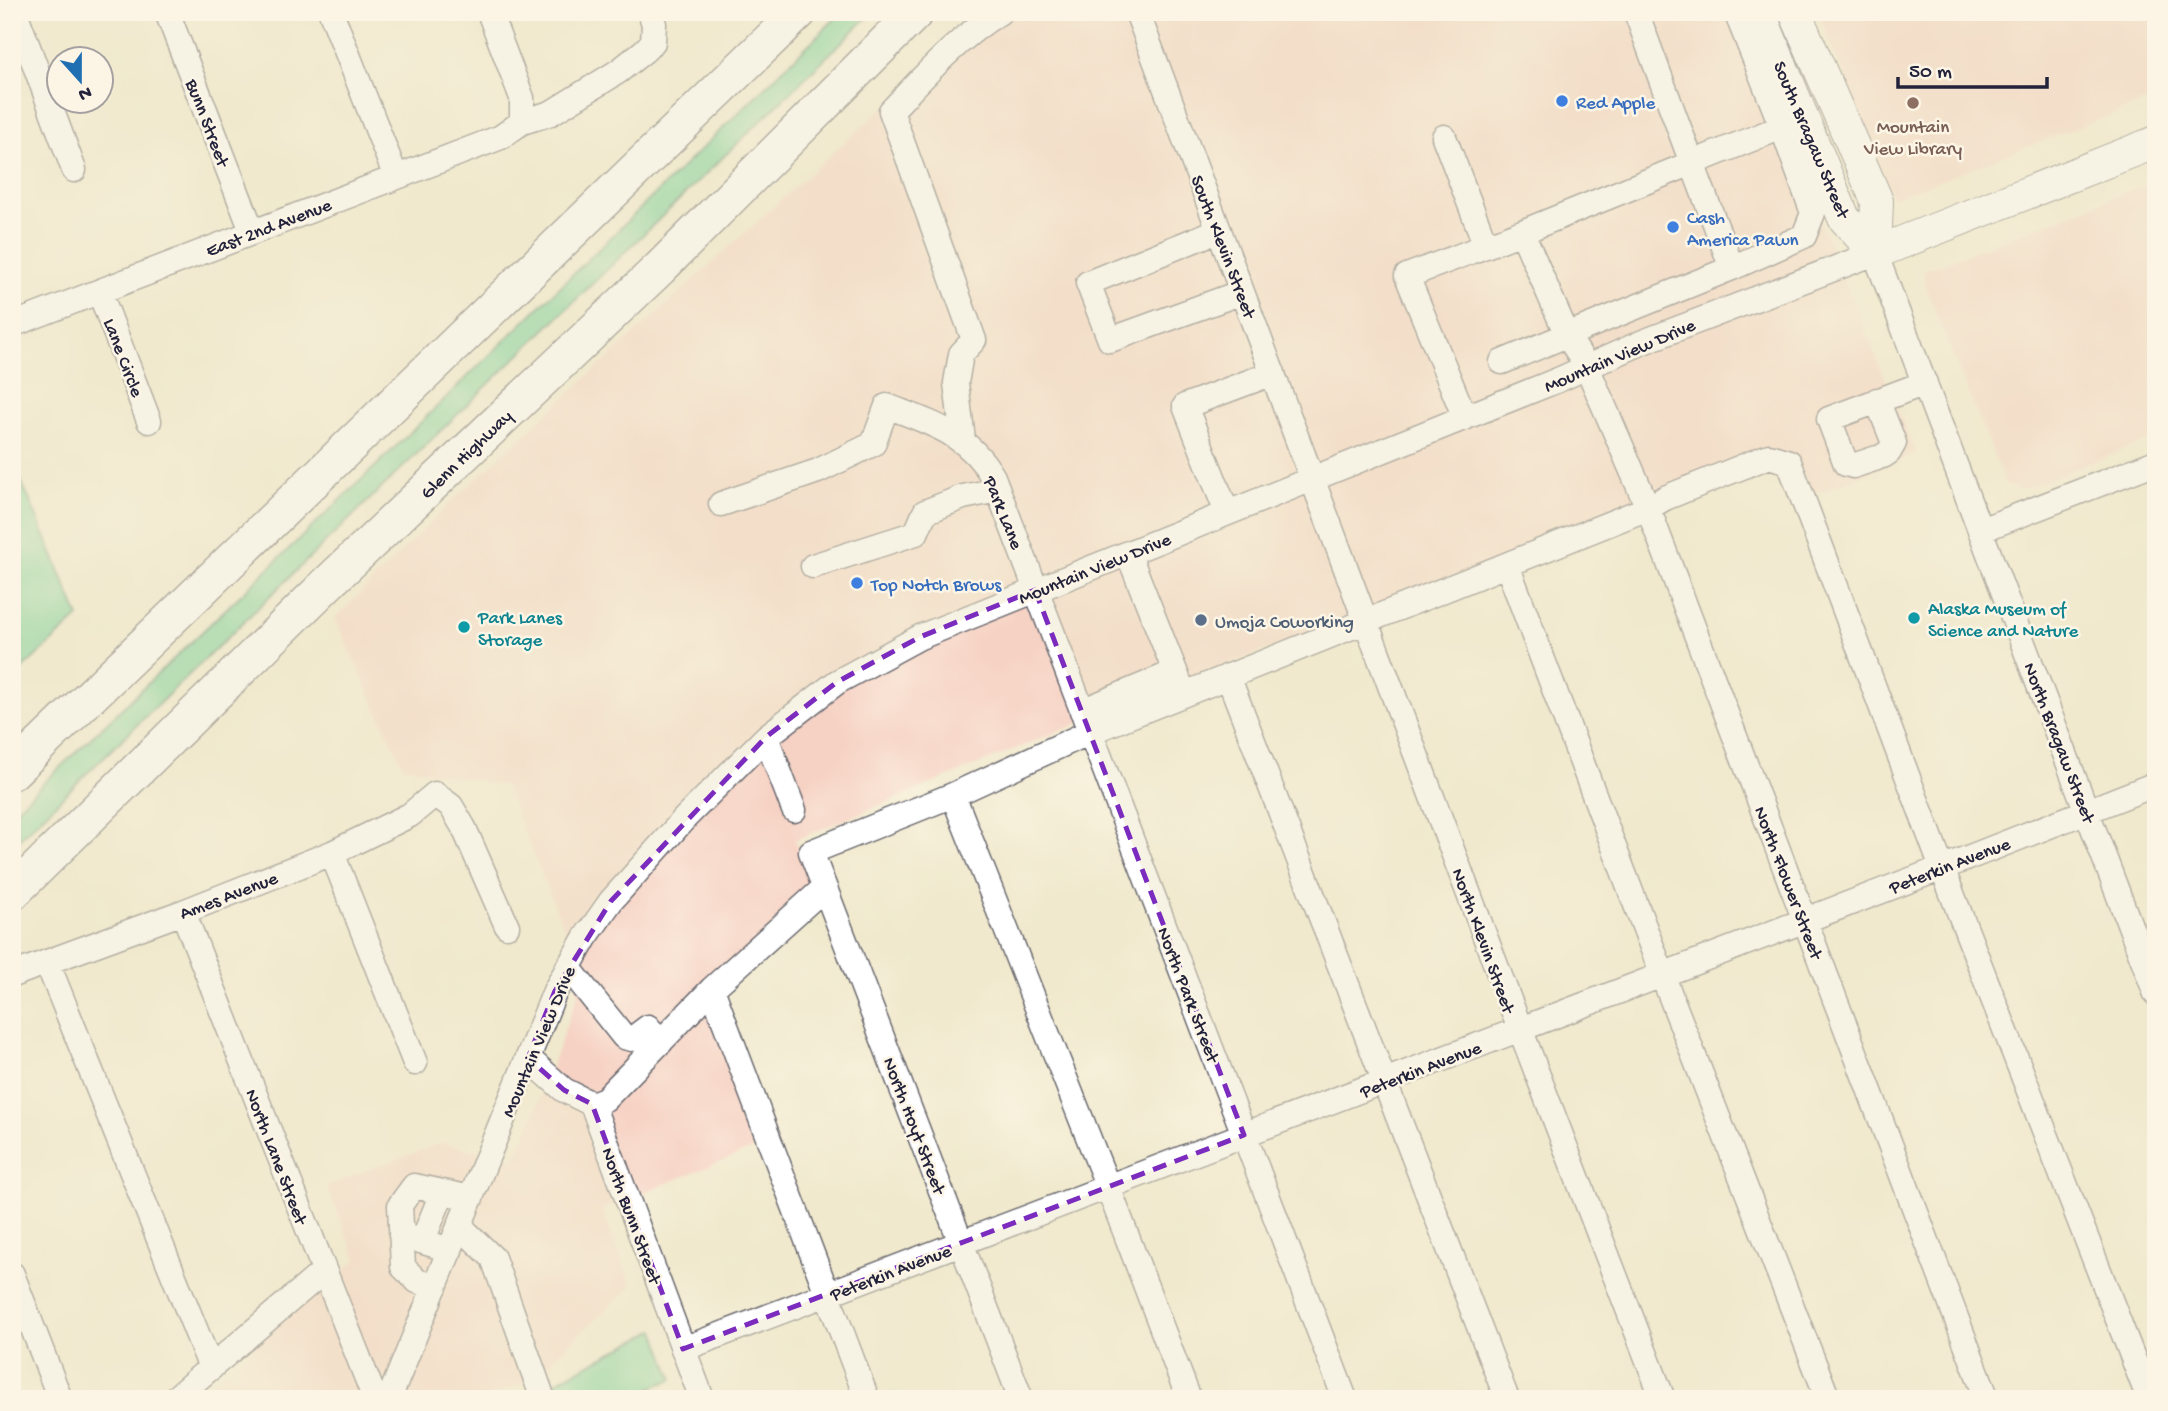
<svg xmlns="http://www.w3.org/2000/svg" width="2168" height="1411" font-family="'Gochi Hand',sans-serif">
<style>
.built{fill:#f6d2c4}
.green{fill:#77d198;stroke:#4c7a6a;stroke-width:2}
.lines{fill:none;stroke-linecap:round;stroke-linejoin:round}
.minor-casing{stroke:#6a686e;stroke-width:27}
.major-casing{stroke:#6a686e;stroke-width:34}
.highway-casing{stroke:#6a686e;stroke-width:38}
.minor{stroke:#fff;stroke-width:24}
.major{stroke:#fff;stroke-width:32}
.highway{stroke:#fff;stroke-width:35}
.marked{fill:none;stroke:#7b2cbf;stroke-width:5;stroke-dasharray:14 9;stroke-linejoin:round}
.shop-dot{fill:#3f7fe0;stroke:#fcf5e5;stroke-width:2.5}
.education-dot{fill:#8d6e63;stroke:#fcf5e5;stroke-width:2.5}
.culture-dot{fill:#0f9aa8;stroke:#fcf5e5;stroke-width:2.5}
.service-dot{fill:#5c6f8a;stroke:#fcf5e5;stroke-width:2.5}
.labels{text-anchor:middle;stroke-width:5;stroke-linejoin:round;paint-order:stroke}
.shop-label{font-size:19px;fill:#366cbe;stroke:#fcf5e5;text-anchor:start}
.street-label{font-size:19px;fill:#22223b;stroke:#fcf5e5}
.education-label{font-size:19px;fill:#785e54;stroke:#fcf5e5}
.culture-label{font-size:19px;fill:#0d838f;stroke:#fcf5e5;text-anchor:start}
.service-label{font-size:19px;fill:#4e5e75;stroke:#fcf5e5;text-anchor:start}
</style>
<rect width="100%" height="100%" fill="#fcf5e5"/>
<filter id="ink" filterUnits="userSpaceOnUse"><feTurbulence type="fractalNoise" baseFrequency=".0143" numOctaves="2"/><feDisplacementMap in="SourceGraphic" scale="14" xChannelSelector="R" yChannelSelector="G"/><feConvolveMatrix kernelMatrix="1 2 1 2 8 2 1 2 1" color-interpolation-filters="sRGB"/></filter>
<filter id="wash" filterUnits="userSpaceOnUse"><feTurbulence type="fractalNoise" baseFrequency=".00686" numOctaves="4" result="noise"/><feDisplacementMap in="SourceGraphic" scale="28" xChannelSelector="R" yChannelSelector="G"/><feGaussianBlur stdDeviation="1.57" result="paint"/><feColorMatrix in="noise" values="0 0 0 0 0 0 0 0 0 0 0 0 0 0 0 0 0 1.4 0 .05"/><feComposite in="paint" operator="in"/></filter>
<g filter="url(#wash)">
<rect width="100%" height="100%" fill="#f0e9cd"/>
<path class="built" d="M 990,12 L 1734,12 L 1916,454 L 1813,495 L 1794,456 L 1344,619 L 1062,730 L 795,840 L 814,887 L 711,1011 L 755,1148 L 602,1209 L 632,1286 L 529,1381 L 484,1399 L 194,1399 L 300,1305 L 357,1259 L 326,1186 L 441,1143 L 515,1159 L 531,1122 L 578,994 L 566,933 L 505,786 L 403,766 L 335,618 L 453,500 L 829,156 Z
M 1818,12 L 2156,12 L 2156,98 L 1893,198 Z
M 2156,181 L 2156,437 L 2021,490 L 2006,485 L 1925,287 L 1923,271 Z"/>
<path class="green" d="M 842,12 L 873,12 L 12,846 L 12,813 L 377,465 Z
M 12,459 L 79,617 L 12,678 Z
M 655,1330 L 673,1379 L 623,1399 L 519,1399 L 540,1390 Z"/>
</g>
<g filter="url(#ink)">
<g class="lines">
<g class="minor-casing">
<path id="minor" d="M 15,12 L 74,170
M 167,12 L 252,231
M 331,12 L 396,177
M 489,12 L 522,98 L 522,122
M 1137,12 C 1311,475 1483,938 1663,1399
M 1636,12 L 1692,163 L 1782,127 L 1736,12
M 1444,137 L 1486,246
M 1692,163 L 1732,268 L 1567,335 L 1522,232 Z
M 1219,230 L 1088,283 L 1110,340 L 1242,292
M 1732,268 L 1804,236 L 1813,213 L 1782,127 L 1797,122
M 100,293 L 149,421
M 12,325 L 501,137 L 522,122 L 551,113 L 619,71 L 644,51 L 653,42 L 654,24 L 650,12
M 1502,362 L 1567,335 L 1587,367 L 1648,508 L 1987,1399
M 1877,400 L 1894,443 L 1889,452 L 1883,456
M 1465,418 L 1407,276 L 1522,232
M 963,440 L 956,383 L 961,354 L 974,340 L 891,111 C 925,75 958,38 1000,12
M 1877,458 L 1853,466 L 1846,464 L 1829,419 L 1925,383
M 721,504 L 818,471 L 873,444 L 887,406 C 933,424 967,433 993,477 L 1345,1399
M 1227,513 L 1185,406 L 1273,373
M 1981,530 L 2156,462
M 1128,553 L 1184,694
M 1507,565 L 1669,992 L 1828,1399
M 813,566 L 916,533 L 925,512 L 963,497 L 998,490
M 1228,676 L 1507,1399
M 1082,711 L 1175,672
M 766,737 L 794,810
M 953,795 L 1108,1187 L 1189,1399
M 332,853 L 415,1063
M 183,912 L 375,1399
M 47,962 L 211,1368
M 568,967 L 624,1037 L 632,1039 L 648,1027 L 661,1042
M 12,975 L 183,912 L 332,853 L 410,815 L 435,794 L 451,806 L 464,828 L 507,926
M 712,989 L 867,1399
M 528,1058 L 564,1090 L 592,1104 L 702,1399
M 592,1104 L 605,1099 L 712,989 L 824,888
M 460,1226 L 493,1258 L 543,1399
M 401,1235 L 450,1250
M 423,1240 L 442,1193
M 12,1274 L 60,1399
M 435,1287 L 417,1281 L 403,1267 L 400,1205 L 414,1186 L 471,1198
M 683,1349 L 1942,868 L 2156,784
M 174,1399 L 324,1271
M 389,1399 L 555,991 L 585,938 L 611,901 L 685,818 L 766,737 L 837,682 L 920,637 L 1558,380 L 1643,342 L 1875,253 L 2156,994
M 1021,1399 L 811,852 L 953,795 L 1090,732 L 1648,508 L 1665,498 L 1769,456 L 1789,462 L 1942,868 L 2149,1399"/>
</g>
<g class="major-casing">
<path id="major" d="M 1759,12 L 1844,218 L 1875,253
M 1795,12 L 1877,201 L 1875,253
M 1875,253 L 2156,142"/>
</g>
<g class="highway-casing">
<path id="highway" d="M 12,772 L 799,12
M 12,893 L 326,585 L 660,268 L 916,12"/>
</g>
<use href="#minor" class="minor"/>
<use href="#major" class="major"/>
<use href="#highway" class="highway"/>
</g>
</g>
<path d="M0 0H2168V1411H0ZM 1035,590 L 1244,1135 L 683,1349 L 592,1104 L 564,1090 L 528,1058 L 555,991 L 611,901 L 766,737 L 837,682 L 920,637 Z" fill="#f0e9cd" fill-opacity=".55" fill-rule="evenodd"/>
<path class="marked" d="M 1035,590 L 1244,1135 L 683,1349 L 592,1104 L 564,1090 L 528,1058 L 555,991 L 611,901 L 766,737 L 837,682 L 920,637 Z"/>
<g class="shop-dot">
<circle cx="1562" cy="101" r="7"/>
<circle cx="1673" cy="227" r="7"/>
<circle cx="857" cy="583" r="7"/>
</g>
<circle class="education-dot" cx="1913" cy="103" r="7"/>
<g class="culture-dot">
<circle cx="1914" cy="618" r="7"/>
<circle cx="464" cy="627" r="7"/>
</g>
<circle class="service-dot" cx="1201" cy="620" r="7"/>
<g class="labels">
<g class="shop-label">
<text x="1576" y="108">Red Apple</text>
<text x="1687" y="223">Cash<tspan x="1687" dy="22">America Pawn</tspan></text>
<text x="871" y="590">Top Notch Brows</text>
</g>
<g class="street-label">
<text transform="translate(209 122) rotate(69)" y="7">Bunn Street</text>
<text transform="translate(1813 139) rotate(67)" y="7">South Bragaw Street</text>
<text transform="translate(268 226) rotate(-21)" y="7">East 2nd Avenue</text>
<text transform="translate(1225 246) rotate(69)" y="7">South Klevin Street</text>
<text transform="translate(1619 354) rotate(-23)" y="7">Mountain View Drive</text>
<text transform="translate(125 357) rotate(69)" y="7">Lane Circle</text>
<text transform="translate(465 453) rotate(-44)" y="7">Glenn Highway</text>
<text transform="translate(1005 512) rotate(68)" y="7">Park Lane</text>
<text transform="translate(1094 567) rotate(-22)" y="7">Mountain View Drive</text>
<text transform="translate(2061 742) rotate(69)" y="7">North Bragaw Street</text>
<text transform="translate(1949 864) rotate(-21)" y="7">Peterkin Avenue</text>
<text transform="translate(1790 882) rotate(69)" y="7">North Flower Street</text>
<text transform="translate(228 894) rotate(-21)" y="7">Ames Avenue</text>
<text transform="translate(1485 940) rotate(70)" y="7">North Klevin Street</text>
<text transform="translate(1190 994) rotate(69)" y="7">North Park Street</text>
<text transform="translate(537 1041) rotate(-67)" y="7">Mountain View Drive</text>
<text transform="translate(1420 1068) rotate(-21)" y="7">Peterkin Avenue</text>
<text transform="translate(916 1125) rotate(69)" y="7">North Hoyt Street</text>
<text transform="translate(278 1156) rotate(69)" y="7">North Lane Street</text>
<text transform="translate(633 1215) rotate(70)" y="7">North Bunn Street</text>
<text transform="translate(890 1271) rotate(-21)" y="7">Peterkin Avenue</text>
</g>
<g class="education-label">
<text x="1913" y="132">Mountain<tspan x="1913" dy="22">View Library</tspan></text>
</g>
<g class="culture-label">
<text x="1928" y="614">Alaska Museum of<tspan x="1928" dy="22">Science and Nature</tspan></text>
<text x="478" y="623">Park Lanes<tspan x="478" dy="22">Storage</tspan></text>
</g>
<g class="service-label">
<text x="1215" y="627">Umoja Coworking</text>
</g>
</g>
<rect width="2168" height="1411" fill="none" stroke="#fcf5e5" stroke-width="42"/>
<g transform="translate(80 80) rotate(159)"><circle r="33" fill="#fcf5e5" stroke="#a5a1a1" stroke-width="2"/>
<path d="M0-5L12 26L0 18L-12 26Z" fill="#1f6fb2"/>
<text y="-10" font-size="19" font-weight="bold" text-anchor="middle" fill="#22223b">N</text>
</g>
<path d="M1898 77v10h149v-10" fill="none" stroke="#22223b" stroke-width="3.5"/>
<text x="1909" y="77" font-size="21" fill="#22223b" stroke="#fcf5e5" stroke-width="5" paint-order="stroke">50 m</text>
</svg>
